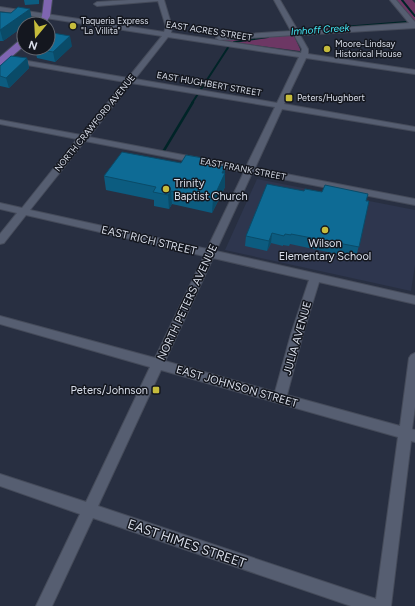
<svg xmlns="http://www.w3.org/2000/svg" width="415" height="606" font-family="Figtree,sans-serif">
<style>
.built{fill:#2e364e}
.green{fill:#6d3764}
.lines{fill:none;stroke-linecap:round;stroke-linejoin:round}
.stream-far1{stroke:#002427;stroke-width:2}
.stream{stroke:#002427;stroke-width:2.5}
.minor-casing{stroke:#454b5a;stroke-width:2}
.major-casing{stroke:#454b5a;stroke-width:2}
.minor{fill:#565e71;fill-rule:evenodd}
.major{fill:#7f65b1;fill-rule:evenodd}
.wall{fill:#0c5c80}
.shaded-wall{fill:#0a4b68}
.building{fill:#0e6b95;stroke:#0a4b68}
.poi-dot{fill:#c6bc3c;stroke:#14171f;stroke-width:1.5}
.labels{text-anchor:middle;stroke-width:3;stroke-linejoin:round;paint-order:stroke}
.far-poi-label{font-size:9px;fill:#d9deea;stroke:#14171f;text-anchor:start}
.far-street-label{font-size:9px;fill:#d9deea;stroke:#14171f}
.far-water-label{font-size:10px;font-style:italic;fill:#43eaf7;stroke:#14171f}
.poi-label{font-size:11px;fill:#d9deea;stroke:#14171f;text-anchor:start}
.street-label{font-size:11px;fill:#d9deea;stroke:#14171f}
.near-street-label{font-size:13px;fill:#d9deea;stroke:#14171f}
</style>
<rect width="100%" height="100%" fill="#282f41"/>
<path class="built" d="M 257,179 L 415,210 L 415,265 L 411,291 L 225,250 Z"/>
<path class="green" d="M 395,0 L 412,0 L 415,3 L 415,23 Z
M 267,36 L 294,36 L 300,49 L 300,51 L 223,41 L 224,39 Z"/>
<g class="lines">
<path class="stream-far1" d="M 402,0 L 415,16
M 280,32 L 406,22
M 234,42 L 268,37
M 192,103 L 229,46"/>
<path class="stream" d="M 163,152 L 193,102"/>
<g class="minor-casing">
<path id="minor" d="M 129,0 L 164,0 L 172,27 L 171,33 L 301,53 L 302,49 L 294,35 L 219,40 L 216,38 L 219,36 L 291,31 L 274,0 L 280,0 L 298,31 L 409,23 L 390,0 L 396,0 L 415,22 L 415,28 L 300,35 L 308,49 L 308,54 L 415,70 L 415,74 L 306,58 L 284,104 L 415,127 L 415,131 L 282,109 L 255,168 L 415,199 L 415,205 L 252,173 L 216,251 L 415,296 L 415,304 L 319,282 L 303,334 L 287,395 L 400,426 L 409,358 L 411,355 L 415,353 L 415,407 L 412,429 L 415,430 L 415,442 L 411,441 L 391,606 L 351,606 L 93,518 L 52,606 L 36,606 L 80,514 L 0,486 L 0,474 L 86,502 L 150,367 L 0,324 L 0,316 L 155,358 L 204,256 L 26,215 L 4,243 L 0,244 L 0,234 L 17,213 L 0,209 L 0,203 L 22,208 L 77,139 L 0,124 L 0,120 L 81,135 L 125,82 L 10,62 L 0,62 L 0,58 L 10,58 L 128,78 L 162,36 L 0,11 L 0,7 L 164,32 L 166,27 L 158,1 L 97,6 L 94,4 L 97,2 ZM 168,37 L 299,57 L 277,103 L 135,79 ZM 131,83 L 275,107 L 246,167 L 89,137 ZM 85,141 L 244,172 L 207,249 L 30,210 ZM 213,258 L 309,280 L 291,334 L 275,392 L 165,361 ZM 161,370 L 398,437 L 376,599 L 98,506 Z"/>
</g>
<g class="major-casing">
<path id="major" d="M 44,0 L 52,0 L 50,16 L 45,24 L 37,24 L 42,16 Z
M 24,38 L 24,46 L 3,64 L 0,65 L 0,57 L 21,39 Z"/>
</g>
<use href="#minor" class="minor"/>
<use href="#major" class="major"/>
</g>
<path class="wall" d="M 24,0 L 39,0 L 39,4 L 25,5 Z
M 0,12 L 32,20 L 26,24 L 24,24 L 24,26 L 3,41 L 0,41 Z
M 72,46 L 55,62 L 37,58 L 35,49 Z
M 27,58 L 29,68 L 9,88 L 0,86 L 0,66 Z
M 203,158 L 203,162 L 225,173 L 225,187 L 212,213 L 172,204 L 169,209 L 154,206 L 154,200 L 106,190 L 104,176 L 181,163 Z
M 304,191 L 369,201 L 356,258 L 290,244 L 289,246 L 283,245 L 283,246 L 271,243 L 267,251 L 245,246 L 246,236 Z"/>
<path class="shaded-wall" d="M 30,9 L 32,20 L 26,24 L 24,24 L 24,26 L 3,41 L 0,30 Z
M 70,36 L 72,46 L 55,62 L 53,52 Z
M 27,58 L 29,68 L 9,88 L 6,78 Z
M 225,167 L 225,187 L 212,213 L 213,199 L 222,173 Z
M 171,191 L 172,204 L 169,209 L 168,195 Z
M 272,233 L 271,243 L 267,251 L 269,241 Z"/>
<path class="building" d="M 18,7 L 30,9 L 0,30 L 0,12 L 11,13 Z
M 53,33 L 70,36 L 53,52 L 35,49 L 36,48 L 48,48 L 48,37 Z
M 11,56 L 27,58 L 6,78 L 0,76 L 0,66 Z
M 122,152 L 181,163 L 186,155 L 203,158 L 201,162 L 225,167 L 222,173 L 225,173 L 213,199 L 171,191 L 168,195 L 153,192 L 156,187 L 104,176 Z
M 267,184 L 304,191 L 305,189 L 322,192 L 325,185 L 368,194 L 366,201 L 369,201 L 359,247 L 291,234 L 291,235 L 285,234 L 284,236 L 272,233 L 269,241 L 246,236 Z"/>
<g class="poi-dot">
<circle cx="73" cy="26" r="4"/>
<circle cx="327" cy="49" r="4"/>
<rect x="285" y="94" width="8" height="8" rx="2"/>
<circle cx="166" cy="189" r="4"/>
<circle cx="325" cy="230" r="4"/>
<rect x="152" y="386" width="8" height="8" rx="2"/>
</g>
<g class="labels">
<g class="far-poi-label">
<text x="81" y="24">Taqueria Express<tspan x="81" dy="10">"La Villita"</tspan></text>
<text x="335" y="47">Moore-Lindsay<tspan x="335" dy="10">Historical House</tspan></text>
<text x="297" y="101">Peters/Hughbert</text>
</g>
<g class="far-street-label">
<text transform="translate(209 31) rotate(9)" y="3">EAST ACRES STREET</text>
<text transform="translate(209 84) rotate(10)" y="3">EAST HUGHBERT STREET</text>
<text transform="translate(95 123) rotate(-51)" y="3">NORTH CRAWFORD AVENUE</text>
<text transform="translate(243 169) rotate(11)" y="3">EAST FRANK STREET</text>
</g>
<g class="far-water-label">
<text transform="translate(320 29) rotate(-4)" y="4">Imhoff Creek</text>
</g>
<g class="poi-label">
<text x="174" y="187">Trinity<tspan x="174" dy="13">Baptist Church</tspan></text>
<text x="325" y="247" text-anchor="middle">Wilson<tspan x="325" dy="13">Elementary School</tspan></text>
<text x="148" y="394" text-anchor="end">Peters/Johnson</text>
</g>
<g class="street-label">
<text transform="translate(149 240) rotate(13)" y="4">EAST RICH STREET</text>
<text transform="translate(187 302) rotate(-65)" y="4">NORTH PETERS AVENUE</text>
<text transform="translate(297 338) rotate(-74)" y="4">JULIA AVENUE</text>
<text transform="translate(237 386) rotate(16)" y="4">EAST JOHNSON STREET</text>
</g>
<g class="near-street-label">
<text transform="translate(187 543) rotate(19)" y="5">EAST HIMES STREET</text>
</g>
</g>
<g transform="translate(36 36) rotate(198)"><circle r="19" fill="#14171f" stroke="#636770"/>
<path d="M0-3L7 15L0 10L-7 15Z" fill="#c6bc3c"/>
<text y="-6" font-size="11" font-weight="bold" text-anchor="middle" fill="#d9deea">N</text>
</g>
</svg>
